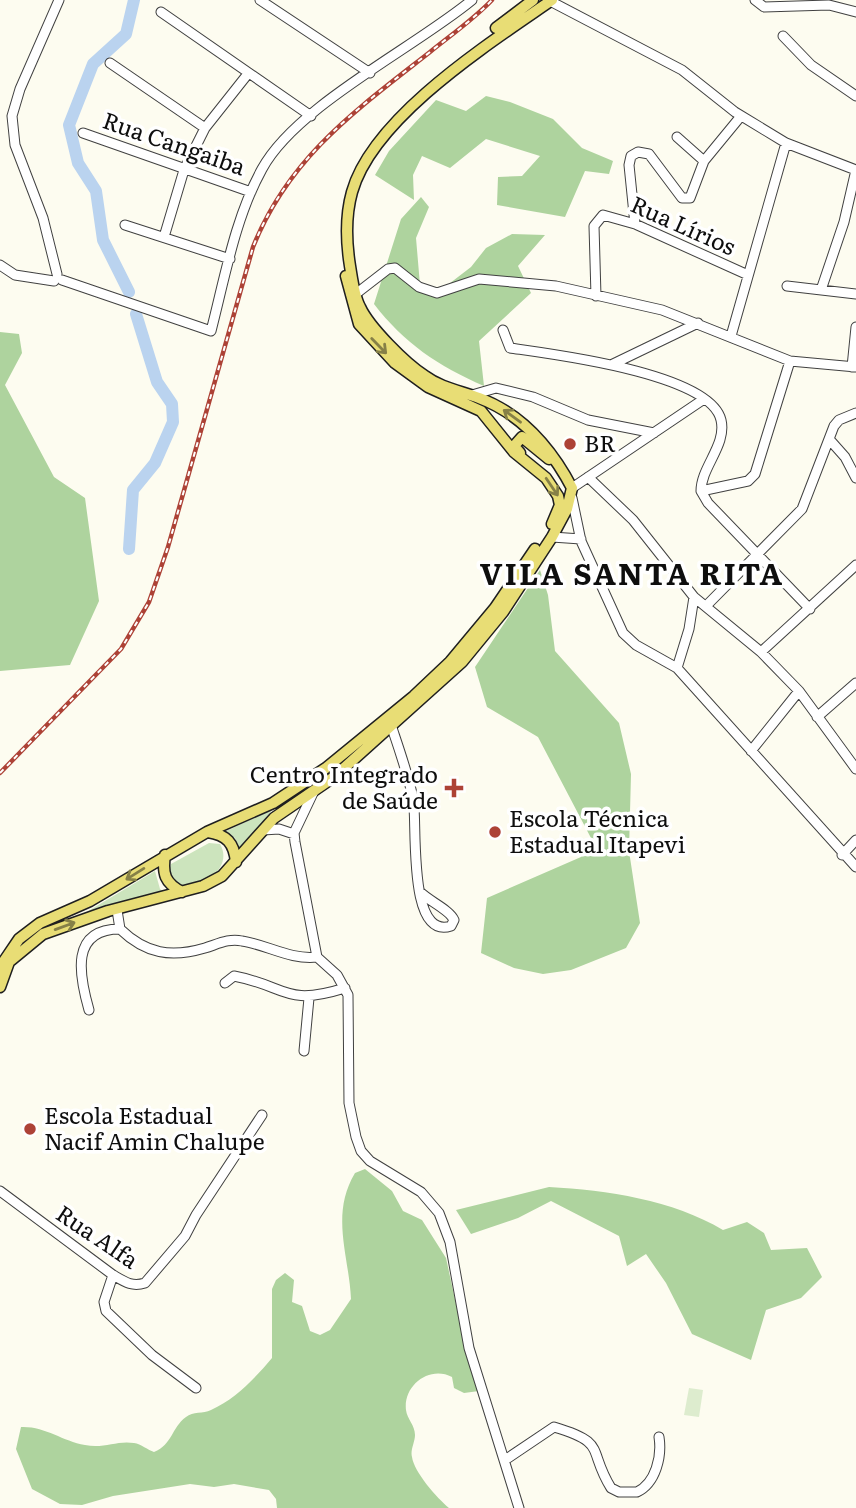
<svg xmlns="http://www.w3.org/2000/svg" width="856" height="1508" font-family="Literata,serif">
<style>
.green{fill:#cce4bd}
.forest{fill:#aed39e}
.pitch{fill:#ddecce}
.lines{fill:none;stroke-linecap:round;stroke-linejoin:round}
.river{stroke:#bad3ef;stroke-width:12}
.minor-casing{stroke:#414141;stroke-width:11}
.major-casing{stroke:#1f1f1f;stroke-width:13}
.minor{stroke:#fff;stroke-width:9}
.major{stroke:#e8dd75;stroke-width:10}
.rail-casing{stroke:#ad4236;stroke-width:4.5}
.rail{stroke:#fff;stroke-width:2;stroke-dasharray:5;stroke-linecap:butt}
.oneway{stroke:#868047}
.poi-dot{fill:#ad4236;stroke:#fff;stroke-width:2.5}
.labels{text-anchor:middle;stroke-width:7;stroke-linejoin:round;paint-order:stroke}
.street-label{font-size:23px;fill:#0e0e0e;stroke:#fff}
.poi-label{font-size:23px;fill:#0e0e0e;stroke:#fff;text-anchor:start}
.district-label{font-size:30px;font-weight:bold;letter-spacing:2px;fill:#0e0e0e;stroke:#fff}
</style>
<rect width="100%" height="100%" fill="#fdfcf0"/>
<path class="green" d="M 272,810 L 239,851 L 235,838 L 224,832 Z
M 209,843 L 220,844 C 235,869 197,894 174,883 L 167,872 L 171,864 Z
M 155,871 L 160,889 L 164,892 L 80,916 Z"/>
<path class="forest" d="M 486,96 L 510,102 L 553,119 L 582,148 L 613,161 L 609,174 L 585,171 L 565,217 L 497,205 L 498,177 L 522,176 L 540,156 L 486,139 L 450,168 L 422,156 L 413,175 L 414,200 L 375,175 L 389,151 L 436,100 L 466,111 Z
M 421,197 L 429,207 L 416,238 L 420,285 L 441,290 L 471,267 L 486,248 L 512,234 L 545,235 L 518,266 L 531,293 L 479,341 L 484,386 C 438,366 404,343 374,304 L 401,219 Z
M 0,332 L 19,334 L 22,353 L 5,385 L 54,477 L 85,498 L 99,601 L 70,665 L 0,671 Z
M 540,570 L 548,595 L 555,651 L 619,723 L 631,774 L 629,851 L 640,923 L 626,948 L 571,970 L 543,974 L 514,968 L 481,953 L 487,898 L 581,857 L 591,838 L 538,737 L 487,707 L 475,667 Z
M 365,1169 L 392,1191 L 403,1211 L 422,1220 L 446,1258 L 464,1341 L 479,1391 L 464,1393 L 454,1388 L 452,1377 C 430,1365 403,1385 406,1410 C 407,1419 415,1425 415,1435 C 415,1442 410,1450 412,1457 C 414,1472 437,1498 449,1508 L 277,1508 L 276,1499 L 269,1490 L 234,1484 L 214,1487 L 190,1484 L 113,1496 L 82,1505 L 60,1504 L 32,1489 L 16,1449 L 21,1427 C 45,1426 62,1441 85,1445 C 104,1449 117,1440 134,1443 C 141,1444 148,1450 154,1452 C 173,1444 171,1428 186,1417 C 193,1411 203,1414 211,1410 C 236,1399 255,1378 272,1358 L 272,1289 L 276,1280 L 285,1273 L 294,1280 L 292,1302 L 302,1306 L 310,1331 L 320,1335 L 330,1330 L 351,1299 C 349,1255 330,1215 355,1173 Z
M 549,1187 C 607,1190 673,1200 723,1230 L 747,1222 L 764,1233 L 771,1250 L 807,1248 L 822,1277 L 801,1298 L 766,1310 L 751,1360 L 692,1334 L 666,1283 L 646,1254 L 627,1266 L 619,1236 L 551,1201 L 518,1218 L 471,1234 L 456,1210 Z"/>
<path class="pitch" d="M 689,1388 L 703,1390 L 699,1417 L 684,1415 Z"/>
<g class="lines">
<path class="river" d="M 129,292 L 103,240 L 96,191 L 78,163 L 69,125 L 93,64 L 126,34 L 134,0
M 129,549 L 133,490 L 155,463 L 173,422 L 172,404 L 157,382 L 136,314"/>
<g class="minor-casing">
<path id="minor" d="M 260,0 L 370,73
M 755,0 L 764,7 L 829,5 L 856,12
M 550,1 L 682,70 L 735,112 L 786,143 L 856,170
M 161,12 L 311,116
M 783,36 L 811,65 L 856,96
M 110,63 L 205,128
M 83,133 L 251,192
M 677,137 L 704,161
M 635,224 L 629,165 L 631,156 L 638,152 L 649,154 L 682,198 L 690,198 L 704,161 L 741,116
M 125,225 L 230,259
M 164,237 L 184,170 L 205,128 L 247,75
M 0,265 L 15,275 L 54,281
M 57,274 L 43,218 L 15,145 L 12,116 L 20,89 L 59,0
M 62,280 L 211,331 C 225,277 235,218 262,169 C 296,106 414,48 472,0
M 787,286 L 856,294
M 821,290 L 844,222 L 856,170
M 357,293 L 388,269 L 395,268 L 419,287 L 437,293 L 479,279 L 556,286 L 662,310 L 790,361 L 856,367
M 596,296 L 594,226 L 603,215 L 635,224 L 748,275
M 503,330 L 510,348 C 551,354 710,373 721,420 C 727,445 701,467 701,491 L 708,503 L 810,609
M 731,336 L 786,143
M 613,364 L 698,323
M 852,367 L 856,327
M 472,395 L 496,388 L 533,397 L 588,420 L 654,433
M 829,439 L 845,457 L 856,478
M 588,477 L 633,520 L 694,597 L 761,652 L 799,691 L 856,769
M 572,488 L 704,399
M 701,491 L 748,481 L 755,474 L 790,361
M 572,498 L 581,541 L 623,633 L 636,645 L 677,668 L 856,867
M 552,537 L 581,539
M 707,605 L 802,509 L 834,426 L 839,420 L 856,413
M 761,652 L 856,565
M 677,668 L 689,629 L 694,597
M 817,717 L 856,683
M 391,725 C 399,749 408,774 413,798 C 418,818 406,941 451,926 L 454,920 C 450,910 429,901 420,892
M 751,751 L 799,691
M 314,791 L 294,833 L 295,842 L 317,957 L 337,975 L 348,995 L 349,1103 L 356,1137 L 361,1151 L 370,1161 L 421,1192 L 439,1213 L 450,1242 L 469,1348 L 519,1508
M 263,830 L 279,829 L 294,834
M 842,855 L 856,840
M 117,910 L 120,929 C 146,954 171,958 205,948 C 218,944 229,938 242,941 C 268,945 290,960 317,957
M 225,983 L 234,976 C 287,986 284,1007 345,988
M 89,1010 C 79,975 70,929 120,929
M 304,1051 L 309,998
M 0,1191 L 113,1275 C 125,1282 132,1287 145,1283 L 185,1236 L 196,1215 L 262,1115
M 113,1275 L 104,1302 L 106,1311 L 152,1355 L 196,1388
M 505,1460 L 554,1427 C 608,1443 587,1449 611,1488 L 619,1492 L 637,1492 C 656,1483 662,1456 659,1437"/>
</g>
<g class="major-casing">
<path id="major" d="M 496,28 L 533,0
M 346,276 L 359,324 L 395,363 L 428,387 L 481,411 L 514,452 L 546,478 L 558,496 L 560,505 L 552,524
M 520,453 L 514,446 L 522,437 L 549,459
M 208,832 C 227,835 234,843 236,862
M 165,855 C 162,874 165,883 182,892
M 0,967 L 19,939 L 40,923 L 90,901 L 207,832 L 273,803 L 326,768 L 414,696 L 450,662 L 495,608 L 535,549
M 0,987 L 9,962 L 43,934 L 108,911 L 203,886 L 222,876 L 274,818 L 334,777 L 462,662 L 503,612 L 552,537 L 567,509 L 572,488 C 551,448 522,414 479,398 C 461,391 441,388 425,376 C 406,364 369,327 360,307 C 354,296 352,278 350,266 C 346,241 345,217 352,192 C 373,117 490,43 552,0"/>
</g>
<use href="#minor" class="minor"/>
<use href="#major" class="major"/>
<g class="rail-casing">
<path id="rail" d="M 0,773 L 121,649 L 149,602 L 168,547 L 253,247 C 289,157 356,110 430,52 C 451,35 474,19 492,0"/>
</g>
<use href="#rail" class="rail"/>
</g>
<defs><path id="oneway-shaft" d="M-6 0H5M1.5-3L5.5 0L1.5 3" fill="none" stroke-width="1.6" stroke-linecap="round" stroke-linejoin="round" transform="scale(1.75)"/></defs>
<g class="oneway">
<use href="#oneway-shaft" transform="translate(379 346) rotate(46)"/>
<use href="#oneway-shaft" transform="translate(512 416) rotate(-144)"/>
<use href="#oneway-shaft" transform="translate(552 487) rotate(56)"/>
<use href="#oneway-shaft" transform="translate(135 874) rotate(148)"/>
<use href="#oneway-shaft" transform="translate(65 926) rotate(-20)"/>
</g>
<g class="poi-dot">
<circle cx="570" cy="444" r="7"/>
<path d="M450.5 777.5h7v7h7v7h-7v7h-7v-7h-7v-7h7z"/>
<circle cx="495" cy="832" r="7"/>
<circle cx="30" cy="1129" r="7"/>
</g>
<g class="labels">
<g class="street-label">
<text transform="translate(174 144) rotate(19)" y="8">Rua Cangaiba</text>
<text transform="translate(683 226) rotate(24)" y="8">Rua Lírios</text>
<text transform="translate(97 1237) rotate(34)" y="8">Rua Alfa</text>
</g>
<g class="poi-label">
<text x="584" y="452">BR</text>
<text x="438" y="783" text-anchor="end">Centro Integrado<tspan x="438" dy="26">de Saúde</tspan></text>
<text x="509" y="827">Escola Técnica<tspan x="509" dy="26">Estadual Itapevi</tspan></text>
<text x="44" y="1124">Escola Estadual<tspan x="44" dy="26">Nacif Amin Chalupe</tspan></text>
</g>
<g class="district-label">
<text x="632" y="585">VILA SANTA RITA</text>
</g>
</g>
</svg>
